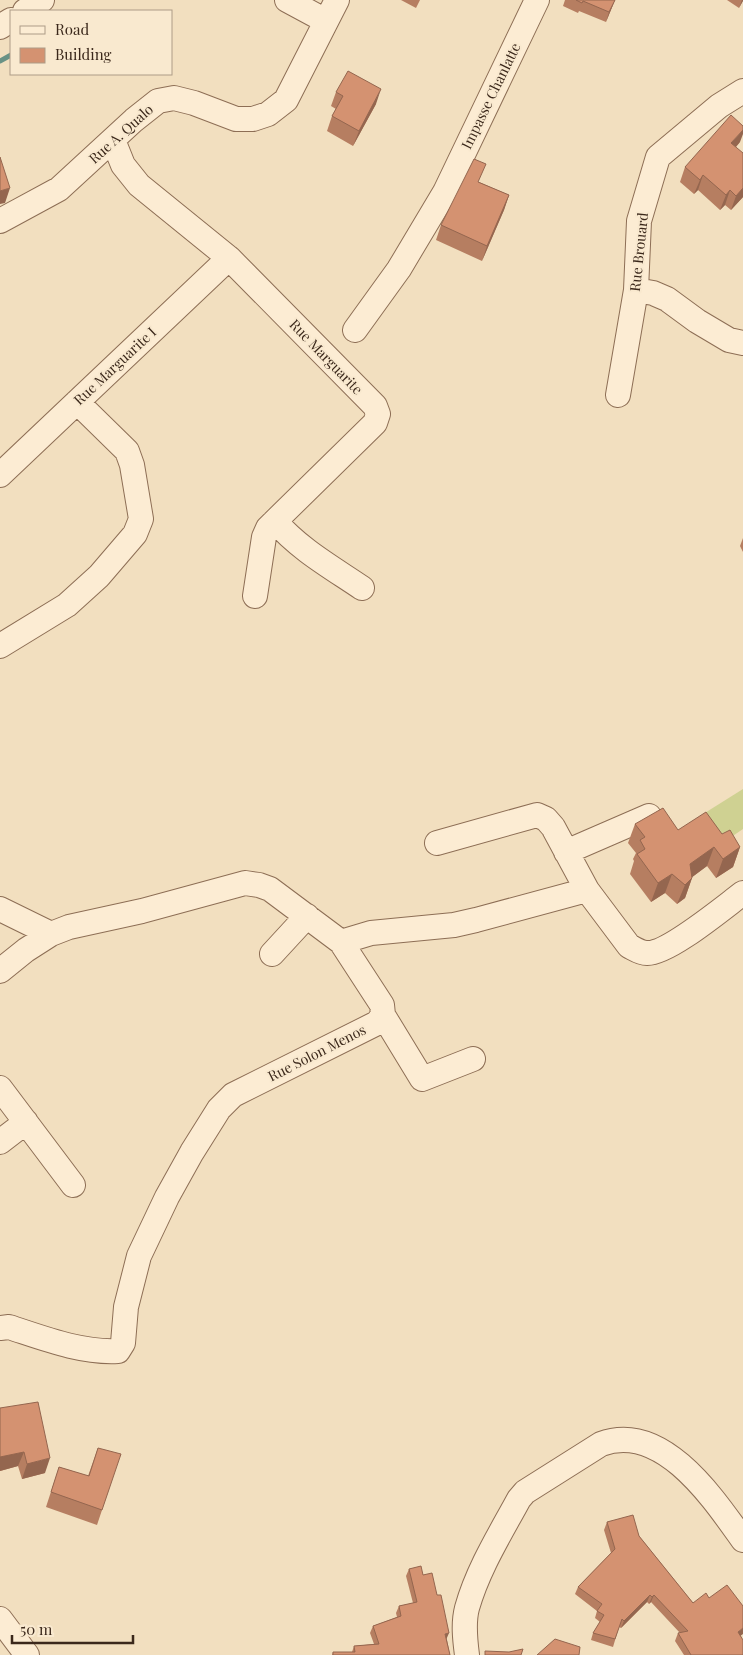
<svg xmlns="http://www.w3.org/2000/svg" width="743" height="1655" font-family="'Playfair Display',serif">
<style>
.green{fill:#cfd192}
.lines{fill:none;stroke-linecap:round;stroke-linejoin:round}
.stream{stroke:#699285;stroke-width:5}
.minor-casing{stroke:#8d6e55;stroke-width:26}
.minor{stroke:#fcecd3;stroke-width:24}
.wall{fill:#b67e61}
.shaded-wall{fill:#94664f}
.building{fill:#d49271;stroke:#94664f}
.labels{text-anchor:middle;stroke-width:4;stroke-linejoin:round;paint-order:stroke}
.street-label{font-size:14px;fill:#3b281b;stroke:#f9e9cf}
</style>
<rect width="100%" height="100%" fill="#f2dfbf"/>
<path class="green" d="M 743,789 L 743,829 L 718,846 L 700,816 Z"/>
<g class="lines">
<path class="stream" d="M 0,61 L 11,55"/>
<g class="minor-casing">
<path id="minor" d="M 287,0 L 326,21
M 25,11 L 42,0
M 0,27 L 11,20
M 113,140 L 123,165 L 139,185 L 229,258 L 375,406 L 378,414 L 375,423 L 268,528 L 264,537 L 255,596
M 0,221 L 59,189 L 134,120 L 158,101 L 174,98 L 194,103 L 236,119 L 253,119 L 268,114 L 286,100 L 337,0
M 636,290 L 653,293 L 667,299 L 697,321 L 729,340 L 743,343
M 355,330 L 399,269 L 445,192 L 537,0
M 618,395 L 636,290 L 639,221 L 658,157 L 719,106 L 743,91
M 0,475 L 229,258
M 275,521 C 299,549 331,567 362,588
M 0,646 L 67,605 L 99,576 L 135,534 L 141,519 L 132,465 L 127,451 L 77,402
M 437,843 L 537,815 L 546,819 L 553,827 L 587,890
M 566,852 L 649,816
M 0,909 L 51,934
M 341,942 L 371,933 L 454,925 L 476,920 L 587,890 L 629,946 C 635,949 640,953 647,953 C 668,954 724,907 743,893
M 272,954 L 307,916
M 0,971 L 26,950 L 51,934 L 69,927 L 142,911 L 245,883 L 259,885 L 270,889 L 341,942 L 382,1005 L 383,1015 L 422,1079 L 473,1059
M 0,1088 L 73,1185
M 0,1142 L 26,1122
M 0,1328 L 9,1327 C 43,1338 81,1353 118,1351 L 123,1343 L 126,1307 L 139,1256 L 167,1197 L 192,1152 L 219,1109 L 233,1095 L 377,1023 L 383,1015
M 0,1619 L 27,1655
M 467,1655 C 465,1640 463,1623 467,1608 C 478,1569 500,1534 519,1499 L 525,1492 L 601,1444 C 662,1421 713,1498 743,1540"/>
</g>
<use href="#minor" class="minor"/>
</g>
<path class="wall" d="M 401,0 L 420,0 L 416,8 Z
M 565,0 L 615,0 L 606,22 L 579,11 L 578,13 L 563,6 Z
M 727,0 L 743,0 L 739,8 Z
M 336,92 L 376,104 L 353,146 L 327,131 L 332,116 L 336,109 L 331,106 Z
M 740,142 L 736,147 L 743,197 L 731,210 L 725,205 L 720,210 L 698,190 L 694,194 L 680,182 L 685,167 Z
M 479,182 L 509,195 L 504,210 L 482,261 L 436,240 L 441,225 Z
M 743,538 L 743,552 L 740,546 Z
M 635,824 L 678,830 L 722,834 L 740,847 L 733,867 L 716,878 L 707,866 L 692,877 L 692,878 L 685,898 L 677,904 L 665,893 L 651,902 L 630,874 L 634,861 L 633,859 L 636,853 L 628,843 Z
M 0,1408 L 45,1473 L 22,1479 L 18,1466 L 0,1471 Z
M 98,1448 L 102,1510 L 97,1525 L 46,1507 L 59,1467 L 88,1476 Z
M 607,1522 L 639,1536 L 693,1603 L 741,1636 L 743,1655 L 684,1655 L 675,1641 L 678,1633 L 680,1633 L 651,1602 L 649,1604 L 647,1602 L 621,1628 L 619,1627 L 613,1647 L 591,1640 L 593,1633 L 600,1622 L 595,1618 L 597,1611 L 575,1594 L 578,1587 L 611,1553 L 604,1530 Z
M 409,1569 L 423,1575 L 447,1640 L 450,1655 L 332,1655 L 333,1652 L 352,1652 L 354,1646 L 374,1644 L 370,1633 L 373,1626 L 397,1617 L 396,1613 L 399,1606 L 413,1603 L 406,1576 Z"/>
<path class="shaded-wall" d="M 615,0 L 606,22 L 609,12 Z
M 742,0 L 743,0 L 743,1 L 739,8 Z
M 381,89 L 376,104 L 353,146 L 359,131 Z
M 743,130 L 743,134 L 740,142 L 726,158 L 731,143 Z
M 703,175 L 698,190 L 694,194 L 700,180 Z
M 10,188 L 5,203 L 0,204 L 0,191 Z
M 743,188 L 743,197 L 731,210 L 736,196 Z
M 730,190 L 725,205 L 720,210 L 726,195 Z
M 509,195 L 504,210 L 482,261 L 487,246 Z
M 714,847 L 707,866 L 683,884 L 690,864 Z
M 740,847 L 733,867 L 716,878 L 723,859 Z
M 672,874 L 665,893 L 651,902 L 658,883 Z
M 692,878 L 685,898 L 677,904 L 685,885 Z
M 24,1452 L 18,1466 L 0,1471 L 0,1457 Z
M 50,1458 L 45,1473 L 22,1479 L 27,1464 Z
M 650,1595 L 647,1602 L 621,1628 L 624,1621 Z
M 654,1595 L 651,1602 L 649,1604 L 652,1597 Z
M 743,1628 L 743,1634 L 736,1639 L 738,1632 Z
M 449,1633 L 446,1640 L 445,1634 Z"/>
<path class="building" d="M 576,0 L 615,0 L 609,12 L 583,1 L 582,3 Z
M 348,71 L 381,89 L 359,131 L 332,116 L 343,96 L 336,92 Z
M 731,115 L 743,126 L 743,130 L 731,143 L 743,153 L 743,188 L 736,196 L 730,190 L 726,195 L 703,175 L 700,180 L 685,167 Z
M 0,157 L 10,188 L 0,191 Z
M 474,159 L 486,164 L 478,182 L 509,195 L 487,246 L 441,225 Z
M 663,808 L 678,830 L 706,812 L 722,834 L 730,830 L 740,847 L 723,859 L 714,847 L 690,864 L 692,878 L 685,885 L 672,874 L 658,883 L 637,854 L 645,849 L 640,840 L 645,837 L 635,824 Z
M 38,1402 L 50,1458 L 27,1464 L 24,1452 L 0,1457 L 0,1408 Z
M 98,1448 L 121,1454 L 102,1510 L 51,1492 L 59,1467 L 89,1476 Z
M 633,1515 L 639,1536 L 693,1603 L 706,1593 L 709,1598 L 727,1585 L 743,1606 L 743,1628 L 738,1632 L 743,1640 L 743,1655 L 691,1655 L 678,1633 L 688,1631 L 654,1595 L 652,1597 L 650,1595 L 624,1621 L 622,1619 L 615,1639 L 593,1633 L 604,1615 L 597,1611 L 602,1604 L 578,1587 L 615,1549 L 607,1522 Z
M 421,1566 L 423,1575 L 432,1573 L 437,1595 L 441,1595 L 449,1633 L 445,1634 L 450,1655 L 333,1655 L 333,1652 L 355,1652 L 354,1646 L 379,1644 L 373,1626 L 401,1616 L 399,1606 L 417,1602 L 409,1569 Z
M 555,1639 L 580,1647 L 579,1655 L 537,1655 Z
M 523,1649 L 521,1655 L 485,1655 L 485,1651 L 509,1652 Z"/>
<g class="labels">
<g class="street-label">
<text transform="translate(491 96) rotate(-64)" y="5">Impasse Chanlatte</text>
<text transform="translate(121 134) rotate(-42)" y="5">Rue A. Qualo</text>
<text transform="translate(639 252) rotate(-84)" y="5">Rue Brouard</text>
<text transform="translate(326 357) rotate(46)" y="5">Rue Marguarite</text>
<text transform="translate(115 366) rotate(-43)" y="5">Rue Marguarite I</text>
<text transform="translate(317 1053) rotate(-27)" y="5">Rue Solon Menos</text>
</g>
</g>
<rect x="10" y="10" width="162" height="65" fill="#f9e9cf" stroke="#ad9c87"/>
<rect x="20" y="26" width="25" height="8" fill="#fcecd3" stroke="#ad9c87"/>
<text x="55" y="35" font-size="15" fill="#3b281b">Road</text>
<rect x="20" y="48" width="25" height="15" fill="#d49271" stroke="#ad9c87"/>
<text x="55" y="60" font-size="15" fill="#3b281b">Building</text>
<path d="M12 1635v8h121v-8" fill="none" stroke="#3b281b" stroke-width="2.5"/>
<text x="20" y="1635" font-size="15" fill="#3b281b" stroke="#f9e9cf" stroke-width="4" paint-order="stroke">50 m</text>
</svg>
